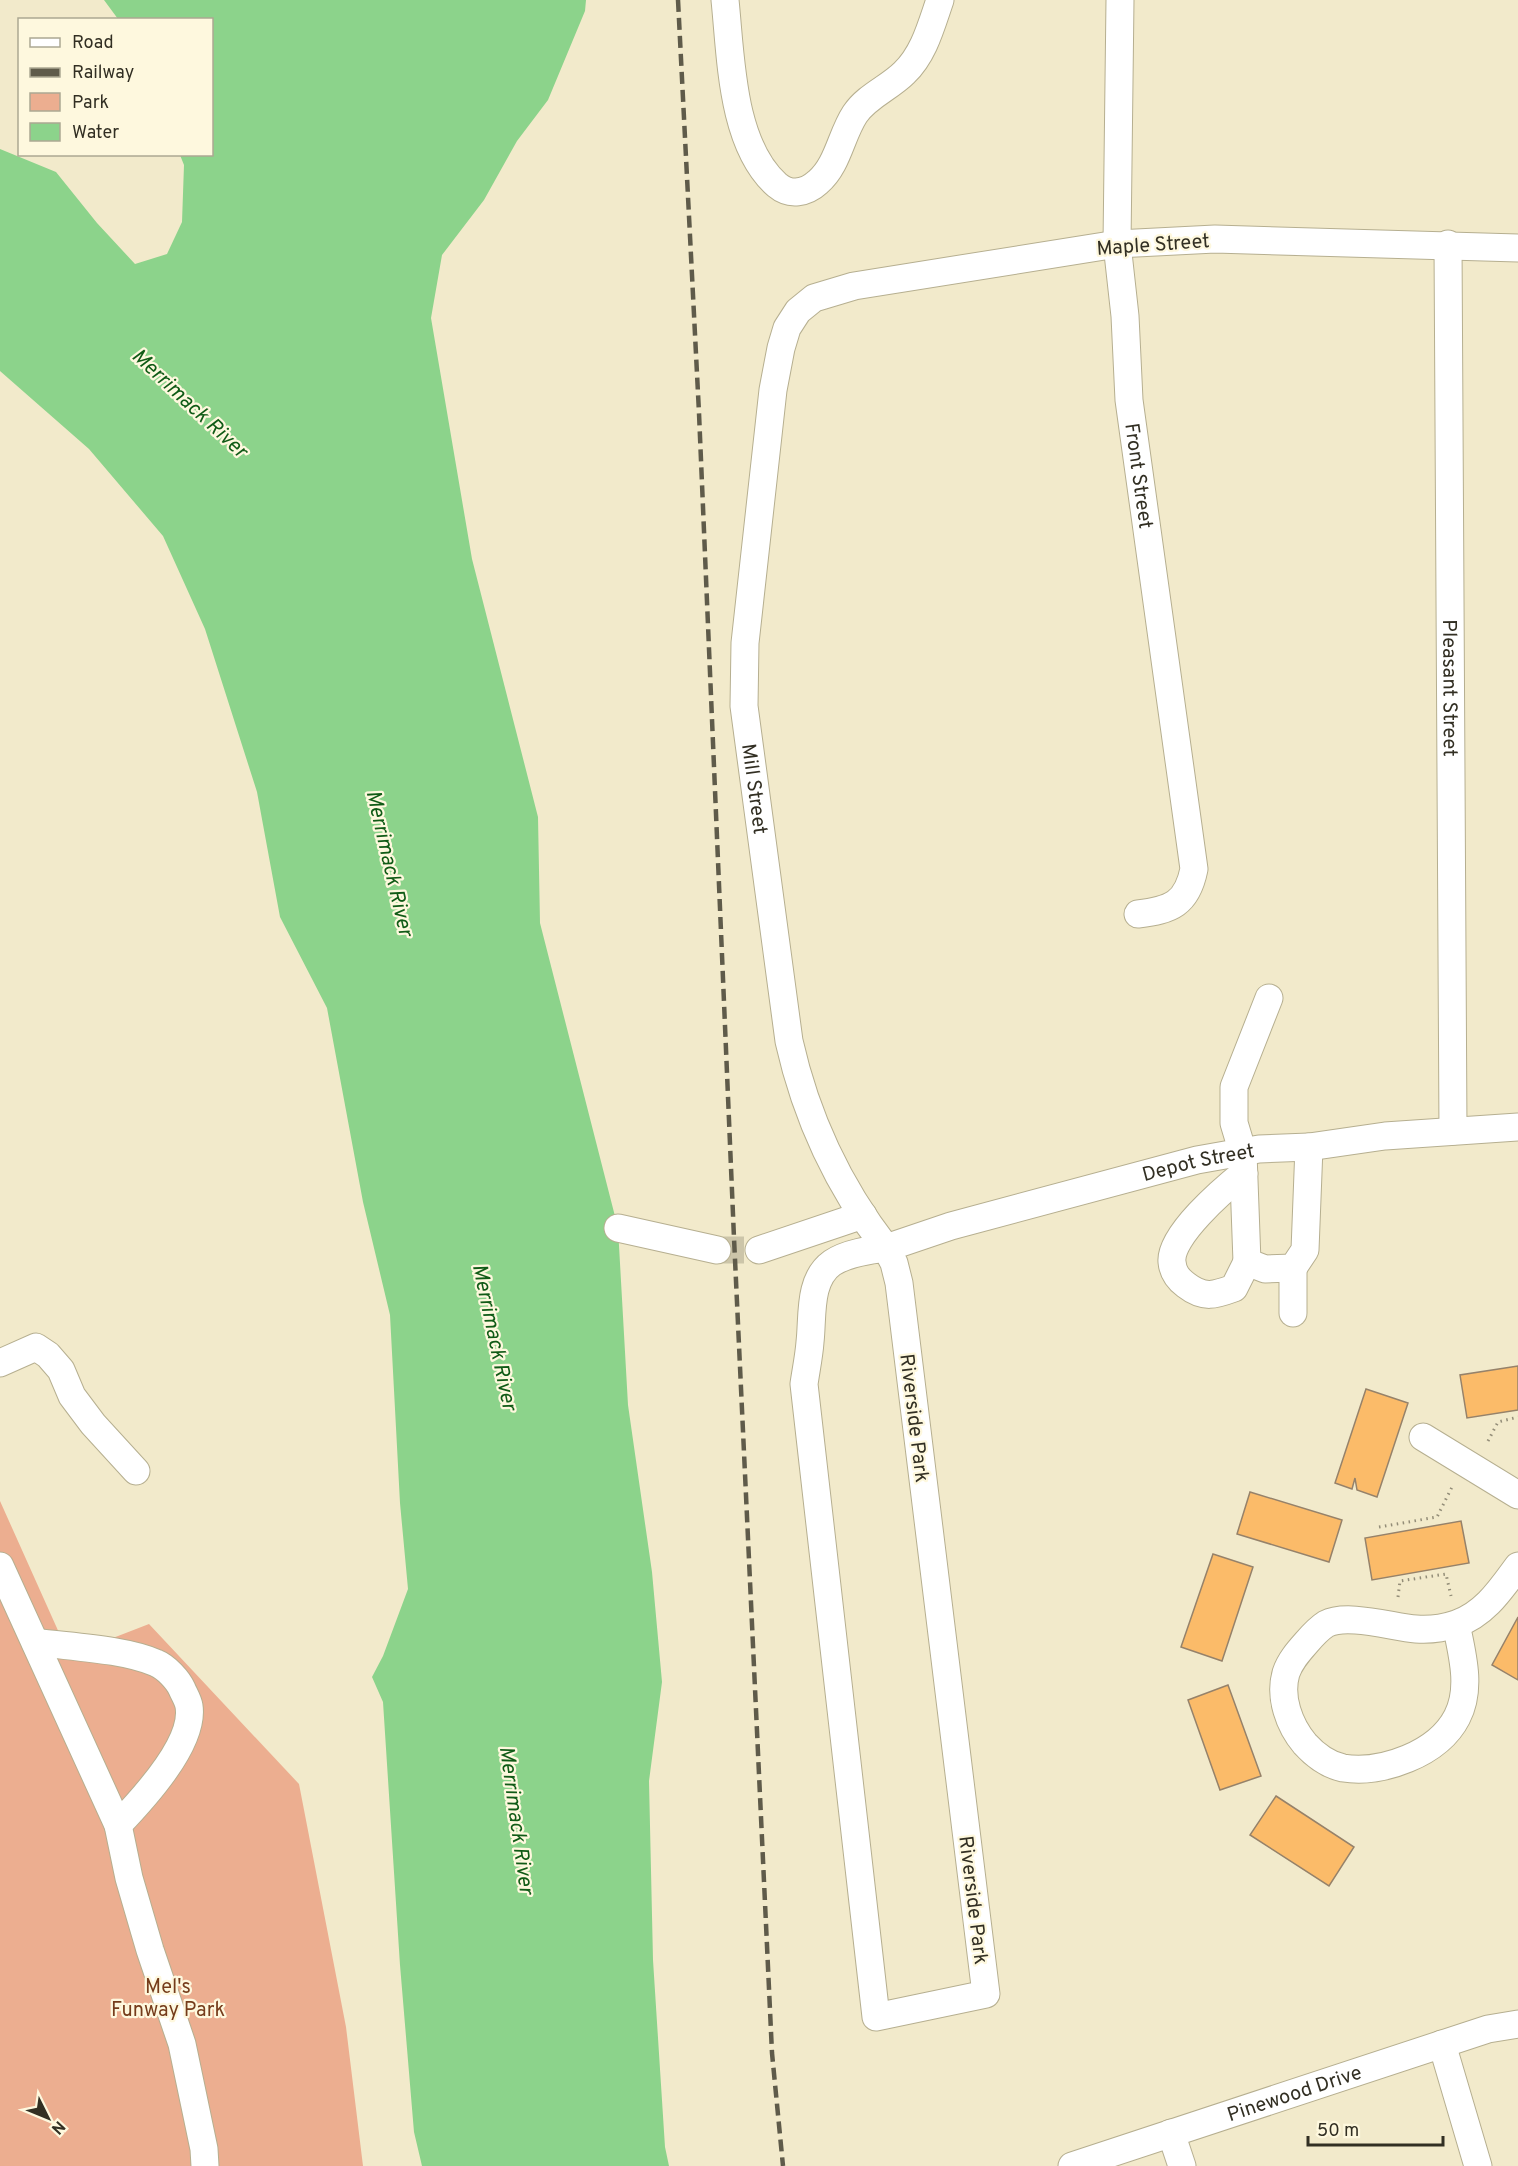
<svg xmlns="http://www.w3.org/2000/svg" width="1518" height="2166" font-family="Overpass,sans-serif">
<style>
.green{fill:#ecae90}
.water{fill:#8cd38b}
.building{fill:#fbbb69;stroke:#96826a;stroke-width:1.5}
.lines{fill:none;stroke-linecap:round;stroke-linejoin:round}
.minor-tunnel{stroke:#ccc5a9;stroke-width:27;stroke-dasharray:27 14;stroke-linecap:butt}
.minor-casing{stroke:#b6af90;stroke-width:29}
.path{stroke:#938d78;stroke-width:3;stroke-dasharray:1.5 4.5;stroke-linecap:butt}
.minor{stroke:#fff;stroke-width:27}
.rail{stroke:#5f5b4a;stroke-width:4.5;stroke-dasharray:12 6;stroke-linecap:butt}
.labels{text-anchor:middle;stroke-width:4.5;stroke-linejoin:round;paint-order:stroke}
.street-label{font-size:20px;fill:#322f23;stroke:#fef8de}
.park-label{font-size:20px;fill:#753c1b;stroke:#fef8de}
.water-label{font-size:21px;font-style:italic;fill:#105b16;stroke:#fef8de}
</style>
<rect width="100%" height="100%" fill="#f2eacb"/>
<path class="green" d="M 0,1501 L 69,1655 L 149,1624 L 299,1784 L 346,2027 L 363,2166 L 0,2166 Z"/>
<path class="water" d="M 104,0 L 586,0 L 585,11 L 548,100 L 517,141 L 484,200 L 442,255 L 431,318 L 472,559 L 538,817 L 540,923 L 618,1228 L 628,1405 L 652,1572 L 662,1682 L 649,1781 L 653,1960 L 665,2147 L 669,2166 L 422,2166 L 414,2132 L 400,1965 L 383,1702 L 372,1677 L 383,1656 L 408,1589 L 400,1503 L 390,1315 L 363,1202 L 327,1008 L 280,917 L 257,792 L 205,629 L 163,536 L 89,449 L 0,371 L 0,149 L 56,172 L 97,223 L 135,264 L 167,254 L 182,222 L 184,165 L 180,155 L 212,154 L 212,20 L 118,19 Z"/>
<path class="building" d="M 1518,1366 L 1518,1410 L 1467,1418 L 1460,1375 Z
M 1366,1389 L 1408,1403 L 1377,1497 L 1357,1490 L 1355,1478 L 1352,1489 L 1335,1483 Z
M 1250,1492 L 1342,1520 L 1329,1562 L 1237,1534 Z
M 1461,1521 L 1469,1563 L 1372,1580 L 1365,1538 Z
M 1213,1554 L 1253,1567 L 1222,1661 L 1181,1647 Z
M 1518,1617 L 1518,1680 L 1492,1665 Z
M 1228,1685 L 1261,1776 L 1220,1790 L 1188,1700 Z
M 1276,1796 L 1354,1847 L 1329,1886 L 1250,1835 Z"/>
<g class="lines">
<path class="minor-tunnel" d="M 717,1250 L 759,1250"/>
<g class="minor-casing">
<g id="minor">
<path d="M 725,0 C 731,57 731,144 777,185 C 790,196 806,193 818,182 C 838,165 841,135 855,114 C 867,96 889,88 904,73 C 924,54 931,26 940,0"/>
<path id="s1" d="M 1120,0 L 1117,244 L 1125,316 L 1129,400 L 1194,869 C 1187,904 1171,910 1138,914"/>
<path id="s2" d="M 1448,244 L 1453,1131"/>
<path id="s3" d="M 1518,248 L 1215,239 L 1117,244 L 854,286 L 814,298 L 798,311 L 787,328 L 781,348 L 773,390 L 745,643 L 744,706 L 789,1041 C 806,1117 838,1186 886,1248 L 951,1226 L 1197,1160 L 1259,1149 L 1309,1147 L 1385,1136 L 1518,1127"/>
<path d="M 1269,998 L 1234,1087 L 1234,1123 L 1243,1153 L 1247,1262 L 1265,1269 L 1293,1268 L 1305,1250 L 1309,1147"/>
<path d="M 1244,1173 C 1224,1189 1169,1236 1172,1262 C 1173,1273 1178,1279 1186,1285 C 1204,1299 1215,1295 1234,1288 L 1247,1262"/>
<path d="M 618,1228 L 717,1250"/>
<path d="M 886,1248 L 894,1263 L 899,1283 L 986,1994 L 876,2017 L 804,1384 C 806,1370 809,1356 810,1342 C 813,1317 808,1280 832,1263 C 847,1253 869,1250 886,1248 Z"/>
<path d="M 759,1250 L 863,1215"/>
<path d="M 1293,1313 L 1293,1268"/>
<path d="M 0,1363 L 36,1347 L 48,1355 L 61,1370 L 72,1396 L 93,1424 L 136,1471"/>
<path d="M 1423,1437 L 1518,1495"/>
<path d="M 0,1566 L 118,1825 L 129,1878 L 150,1950 L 182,2044 L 204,2149 L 205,2166"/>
<path d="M 1456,1624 C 1462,1653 1472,1689 1457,1717 C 1438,1754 1382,1774 1343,1768 C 1329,1765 1315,1755 1305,1744 C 1289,1725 1279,1697 1286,1673 C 1290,1661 1298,1652 1306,1643 C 1312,1636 1318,1629 1326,1624 C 1347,1613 1392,1627 1416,1629 C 1429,1630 1444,1628 1456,1624 C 1485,1614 1501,1589 1518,1566"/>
<path d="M 35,1642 C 71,1647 124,1649 156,1663 C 166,1667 178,1680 182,1689 C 184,1694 188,1700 189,1706 C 195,1743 142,1800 118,1825"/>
<path d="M 1442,2044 L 1478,2166"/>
<path d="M 1171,2133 L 1182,2166"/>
<path id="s4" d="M 1072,2166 L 1488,2029 L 1518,2024"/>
</g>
</g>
<path class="path" d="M 1488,1441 L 1498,1422 L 1518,1417
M 1379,1527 L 1437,1517 L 1453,1485
M 1398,1597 L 1400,1581 L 1446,1574 L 1451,1596"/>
<use href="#minor" class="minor"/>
<path class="rail" d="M 678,0 L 699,413 L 734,1238 L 772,2053 L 783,2166"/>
</g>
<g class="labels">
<g class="street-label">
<text transform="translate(1153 244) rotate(-4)" y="7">Maple Street</text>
<text dy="7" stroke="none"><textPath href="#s1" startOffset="477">Front Street</textPath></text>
<text dy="7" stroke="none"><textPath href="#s2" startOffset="444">Pleasant Street</textPath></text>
<text dy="7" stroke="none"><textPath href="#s3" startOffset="1215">Mill Street</textPath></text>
<text dy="7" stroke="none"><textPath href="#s3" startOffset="2024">Depot Street</textPath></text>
<text transform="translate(915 1418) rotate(83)" y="7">Riverside Park</text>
<text transform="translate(974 1900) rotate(83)" y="7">Riverside Park</text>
<text dy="7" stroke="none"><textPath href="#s4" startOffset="234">Pinewood Drive</textPath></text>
</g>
<g class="park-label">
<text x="168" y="1993">Mel's<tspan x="168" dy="23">Funway Park</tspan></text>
</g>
<g class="water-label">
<text transform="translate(190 403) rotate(43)" y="7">Merrimack River</text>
<text transform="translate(390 863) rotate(77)" y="7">Merrimack River</text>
<text transform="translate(495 1337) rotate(78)" y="7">Merrimack River</text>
<text transform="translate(517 1820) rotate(82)" y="7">Merrimack River</text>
</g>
</g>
<rect x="18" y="18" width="195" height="138" fill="#fef8de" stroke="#aca893" stroke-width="1.5"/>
<rect x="30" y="38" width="30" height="9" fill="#ffffff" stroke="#aca893" stroke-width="1.5"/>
<text x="72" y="48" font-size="18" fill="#322f23">Road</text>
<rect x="30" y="68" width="30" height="9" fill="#5f5b4a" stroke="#aca893" stroke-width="1.5"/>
<text x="72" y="78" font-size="18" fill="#322f23">Railway</text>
<rect x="30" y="93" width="30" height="18" fill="#ecae90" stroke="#aca893" stroke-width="1.5"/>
<text x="72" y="108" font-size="18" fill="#322f23">Park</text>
<rect x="30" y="123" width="30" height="18" fill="#8cd38b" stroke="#aca893" stroke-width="1.5"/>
<text x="72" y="138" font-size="18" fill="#322f23">Water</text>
<g transform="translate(48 2118) rotate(133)" stroke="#fef8de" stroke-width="4.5" paint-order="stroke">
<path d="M0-4.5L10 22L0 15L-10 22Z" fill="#322f23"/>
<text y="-9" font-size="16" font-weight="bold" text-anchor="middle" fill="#322f23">N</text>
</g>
<path d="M1308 2136v9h135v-9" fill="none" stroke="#322f23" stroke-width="3"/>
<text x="1317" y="2136" font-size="18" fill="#322f23" stroke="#fef8de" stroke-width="4.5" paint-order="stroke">50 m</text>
</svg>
